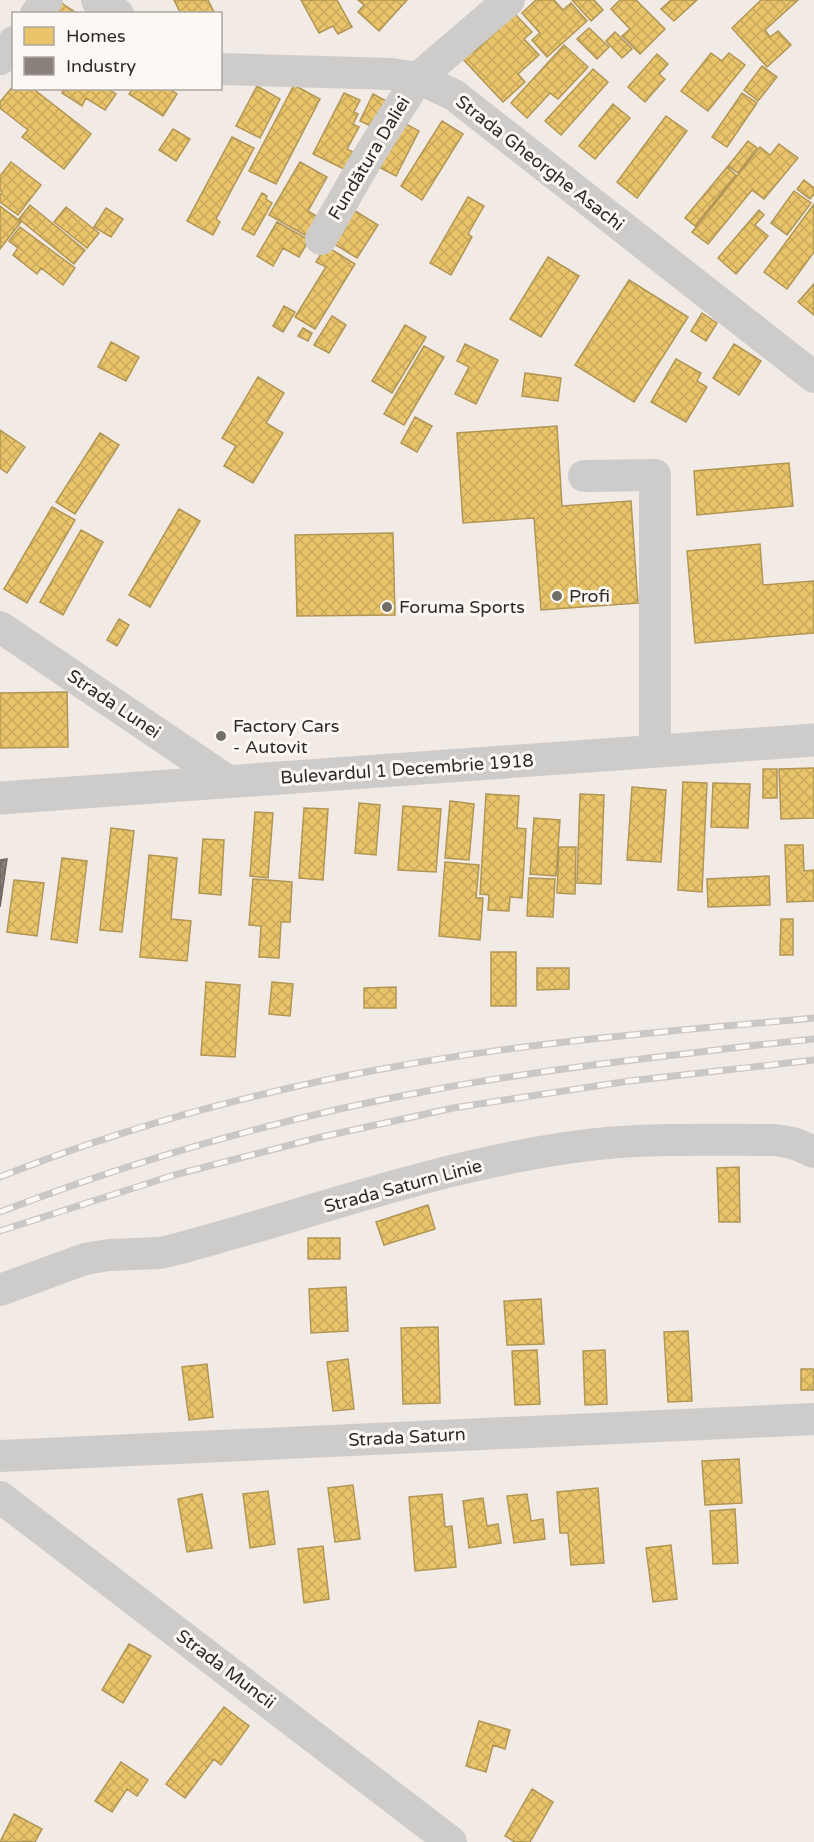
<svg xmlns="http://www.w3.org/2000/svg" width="814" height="1842" font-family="'Varela Round',sans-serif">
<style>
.homes{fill:url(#homes-cross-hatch);stroke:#b19656;stroke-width:1.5}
.industry{fill:url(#industry-cross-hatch);stroke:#6f6762;stroke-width:1.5}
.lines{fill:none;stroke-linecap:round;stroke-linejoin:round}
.minor{stroke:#ceccca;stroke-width:32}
.secondary{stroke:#ceccca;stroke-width:33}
.rail-casing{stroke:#cac8c6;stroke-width:7}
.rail{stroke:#fef8f4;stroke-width:4.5;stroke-dasharray:14;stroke-linecap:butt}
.poi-dot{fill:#736d68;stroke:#fef8f4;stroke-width:2}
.labels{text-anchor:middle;stroke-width:6;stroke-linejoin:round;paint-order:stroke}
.street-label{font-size:18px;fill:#2f2a26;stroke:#fef8f4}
.poi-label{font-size:18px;fill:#2f2a26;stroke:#fef8f4;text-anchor:start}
</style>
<defs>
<pattern id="homes-cross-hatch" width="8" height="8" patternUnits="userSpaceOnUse" patternTransform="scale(1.5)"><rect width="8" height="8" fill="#e9c46a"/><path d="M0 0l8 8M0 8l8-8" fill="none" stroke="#c8a95c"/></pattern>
<pattern id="industry-cross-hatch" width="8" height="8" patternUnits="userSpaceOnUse" patternTransform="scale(1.5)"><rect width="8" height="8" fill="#8a817c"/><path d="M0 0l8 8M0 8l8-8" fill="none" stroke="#716a65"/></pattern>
</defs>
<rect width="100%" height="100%" fill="#f2eae4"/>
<path class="homes" d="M 174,0 L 208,0 L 215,14 L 181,14 Z
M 301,0 L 337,0 L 352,27 L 338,34 L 333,26 L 319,33 Z
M 358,0 L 407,0 L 379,31 L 358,12 L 364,5 Z
M 536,0 L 554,0 L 563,10 L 571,3 L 587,21 L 547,57 L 532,40 L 540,33 L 522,13 Z
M 572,0 L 594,0 L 603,10 L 591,21 Z
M 620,0 L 636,0 L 665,29 L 640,54 L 622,36 L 630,29 L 611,9 Z
M 671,0 L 697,0 L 674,21 L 661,9 Z
M 761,0 L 798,0 L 765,30 L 770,37 L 778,31 L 791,45 L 767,67 L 732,28 Z
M 60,2 L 78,14 L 53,14 Z
M 514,13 L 532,32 L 524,39 L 539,55 L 518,74 L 525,82 L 503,102 L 460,56 L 470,47 L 474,52 Z
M 589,28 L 609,47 L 597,59 L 577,39 Z
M 615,32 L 632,49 L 622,58 L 606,41 Z
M 564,45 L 588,67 L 558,99 L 550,93 L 527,118 L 511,103 Z
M 711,53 L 722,61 L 729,53 L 745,65 L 708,111 L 681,91 Z
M 657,54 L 668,64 L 659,74 L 665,79 L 645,102 L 628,87 Z
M 762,66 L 777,77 L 758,101 L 744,90 Z
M 593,69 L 608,82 L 561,135 L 545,121 Z
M 14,85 L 14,88 L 32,88 L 91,134 L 64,169 L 22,137 L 28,130 L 0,108 L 0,102 Z
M 294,85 L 320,99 L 276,184 L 249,171 Z
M 257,86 L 280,99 L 260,138 L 236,126 Z
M 64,88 L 107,88 L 116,94 L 105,110 L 86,98 L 82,106 L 62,93 Z
M 133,88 L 168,88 L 177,94 L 163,116 L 129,94 Z
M 344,93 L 360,100 L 354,112 L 358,114 L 353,124 L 359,127 L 347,149 L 357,154 L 348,171 L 313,154 Z
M 742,93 L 757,103 L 727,147 L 712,137 Z
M 373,94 L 390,103 L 377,129 L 360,121 Z
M 613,104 L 630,118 L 595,159 L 579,146 Z
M 666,116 L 687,131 L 637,198 L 617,182 Z
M 395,118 L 419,131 L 396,176 L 371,163 Z
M 442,121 L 463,134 L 422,200 L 401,186 Z
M 173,129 L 190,139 L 176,161 L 159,150 Z
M 232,137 L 254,148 L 216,219 L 220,222 L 213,235 L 187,221 Z
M 748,141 L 757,148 L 738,173 L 728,166 Z
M 779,144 L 798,158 L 764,199 L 752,190 L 708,244 L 692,232 L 760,147 L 770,155 Z
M 11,162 L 41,185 L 18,215 L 0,202 L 0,195 L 2,192 L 0,190 L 0,176 Z
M 300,162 L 327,177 L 308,211 L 323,220 L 312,239 L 269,215 Z
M 727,167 L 736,175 L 695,226 L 685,218 Z
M 804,180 L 814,188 L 814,194 L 810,199 L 797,189 Z
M 794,191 L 811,203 L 787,235 L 771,223 Z
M 262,193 L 267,196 L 266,199 L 272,203 L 254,235 L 242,229 Z
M 468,197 L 484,206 L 468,234 L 472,237 L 451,275 L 430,263 Z
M 814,204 L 814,252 L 787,289 L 764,272 Z
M 30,205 L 85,250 L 74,264 L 19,219 Z
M 0,206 L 21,222 L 0,249 Z
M 66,207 L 99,233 L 87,248 L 54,222 Z
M 106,208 L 123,219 L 111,237 L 94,227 Z
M 352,209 L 378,225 L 357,258 L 331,242 Z
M 759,210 L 764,215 L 755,225 L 768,236 L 736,274 L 718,258 Z
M 277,222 L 309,240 L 299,257 L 283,248 L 273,266 L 257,256 Z
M 20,227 L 75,268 L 63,285 L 41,268 L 37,274 L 13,255 L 18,248 L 9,241 Z
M 326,246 L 355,264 L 315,329 L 295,317 L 326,267 L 316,262 Z
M 548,257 L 579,276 L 541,337 L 510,319 Z
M 629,280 L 688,317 L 634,402 L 575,365 Z
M 814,284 L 814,315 L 798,302 Z
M 284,306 L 295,312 L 283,332 L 273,326 Z
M 702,313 L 717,323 L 706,341 L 691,331 Z
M 332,316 L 346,325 L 329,353 L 314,345 Z
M 405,325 L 426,337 L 392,393 L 372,381 Z
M 303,328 L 312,333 L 308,341 L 298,336 Z
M 111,342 L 139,357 L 126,381 L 98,367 Z
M 465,344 L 498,360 L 476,404 L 455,394 L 469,367 L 457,361 Z
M 734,344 L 761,361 L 739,395 L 713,378 Z
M 424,346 L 444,357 L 404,425 L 384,414 Z
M 676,359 L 701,373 L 697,381 L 707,387 L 686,422 L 651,402 Z
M 525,373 L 561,378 L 558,401 L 522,396 Z
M 258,377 L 284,393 L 266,423 L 283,433 L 253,483 L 224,466 L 236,446 L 222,438 Z
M 415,417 L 432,426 L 417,452 L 401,443 Z
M 557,426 L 562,506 L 631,501 L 638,603 L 541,610 L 534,518 L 463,523 L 457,433 Z
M 0,430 L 25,447 L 7,473 L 0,468 Z
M 100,433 L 119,445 L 75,514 L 56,502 Z
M 789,463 L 793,506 L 697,515 L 694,471 Z
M 52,507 L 75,520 L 27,603 L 4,589 Z
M 179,509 L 200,521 L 150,607 L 129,595 Z
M 81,530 L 103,542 L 63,615 L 40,602 Z
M 393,533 L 395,615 L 297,616 L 295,535 Z
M 760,544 L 763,585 L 814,581 L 814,633 L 695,643 L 687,551 Z
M 119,619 L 129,625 L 117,646 L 107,640 Z
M 67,692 L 68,747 L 0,748 L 0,693 Z
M 814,768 L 814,818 L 781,819 L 779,769 Z
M 763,769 L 777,769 L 777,798 L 763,798 Z
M 683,782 L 707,783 L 702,892 L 678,890 Z
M 713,783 L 750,784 L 748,828 L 711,827 Z
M 632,787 L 666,790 L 661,862 L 627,860 Z
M 486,794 L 519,796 L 517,828 L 526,829 L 522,898 L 510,897 L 509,911 L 488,910 L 489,895 L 480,894 Z
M 580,794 L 604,795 L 601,884 L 577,883 Z
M 450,801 L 474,804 L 469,860 L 445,858 Z
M 359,803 L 380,805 L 376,855 L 355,853 Z
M 403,806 L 441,809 L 436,872 L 398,870 Z
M 304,808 L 328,809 L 323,880 L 299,878 Z
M 255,812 L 273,813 L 268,878 L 250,876 Z
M 534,818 L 560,820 L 556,876 L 530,874 Z
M 111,828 L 134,831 L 122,932 L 100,930 Z
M 203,839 L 224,840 L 221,895 L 199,893 Z
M 785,845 L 803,845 L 804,871 L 814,870 L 814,901 L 787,902 Z
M 559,847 L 576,847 L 575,894 L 557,893 Z
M 149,855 L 177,858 L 171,919 L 191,921 L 187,961 L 140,957 Z
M 62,858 L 87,861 L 77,943 L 51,939 Z
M 445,862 L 479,865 L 476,898 L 483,898 L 480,940 L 439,936 Z
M 769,876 L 770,905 L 708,907 L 707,879 Z
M 529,878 L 555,879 L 553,917 L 527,916 Z
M 253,879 L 292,882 L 290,922 L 281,922 L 279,958 L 259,957 L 261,926 L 249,925 Z
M 14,880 L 44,883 L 37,936 L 7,932 Z
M 781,919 L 793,919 L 793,955 L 780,955 Z
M 491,952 L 516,952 L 516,1006 L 491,1006 Z
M 537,968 L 569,968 L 569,989 L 537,990 Z
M 206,982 L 240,985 L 235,1057 L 201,1055 Z
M 272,982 L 293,984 L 290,1016 L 269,1014 Z
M 396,987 L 396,1008 L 364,1008 L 364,988 Z
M 739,1167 L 740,1222 L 719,1222 L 717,1168 Z
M 428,1205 L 435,1229 L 384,1245 L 376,1222 Z
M 308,1238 L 340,1238 L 340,1259 L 308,1259 Z
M 346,1287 L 348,1331 L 311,1333 L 309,1289 Z
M 541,1299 L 544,1344 L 507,1345 L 504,1301 Z
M 438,1327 L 440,1403 L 403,1404 L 401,1328 Z
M 688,1331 L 692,1401 L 668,1402 L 664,1332 Z
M 537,1350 L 540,1404 L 515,1405 L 512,1351 Z
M 605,1350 L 607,1404 L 585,1405 L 583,1351 Z
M 348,1359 L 354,1409 L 333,1411 L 327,1362 Z
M 207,1364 L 213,1417 L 189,1420 L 182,1367 Z
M 801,1369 L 814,1369 L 814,1390 L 801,1390 Z
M 739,1459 L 742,1503 L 705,1505 L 702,1461 Z
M 353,1485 L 360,1539 L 335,1542 L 328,1488 Z
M 598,1488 L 604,1563 L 571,1565 L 568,1533 L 560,1533 L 557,1492 Z
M 268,1491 L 275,1544 L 250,1548 L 243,1494 Z
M 202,1494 L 212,1548 L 187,1552 L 178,1499 Z
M 442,1494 L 445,1527 L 452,1526 L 456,1567 L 415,1571 L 409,1497 Z
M 527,1494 L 531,1521 L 543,1519 L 545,1539 L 514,1543 L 507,1496 Z
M 483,1498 L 487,1526 L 498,1524 L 501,1543 L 469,1548 L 463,1501 Z
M 735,1509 L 738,1563 L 713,1564 L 710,1511 Z
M 671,1545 L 677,1599 L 653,1602 L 646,1548 Z
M 323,1546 L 329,1599 L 304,1603 L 298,1549 Z
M 129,1644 L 151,1656 L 123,1703 L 102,1690 Z
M 224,1707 L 249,1726 L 221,1765 L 214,1759 L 185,1798 L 166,1784 Z
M 479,1721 L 510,1730 L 505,1749 L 493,1745 L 486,1772 L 466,1766 Z
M 121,1762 L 148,1780 L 137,1796 L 127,1789 L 112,1812 L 95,1801 Z
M 532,1789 L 553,1802 L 530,1842 L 515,1842 L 505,1836 Z
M 14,1814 L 42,1829 L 35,1842 L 23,1841 L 22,1842 L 0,1842 Z"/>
<path class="industry" d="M 7,859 L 0,907 L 0,860 Z"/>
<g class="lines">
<path class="minor" d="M 97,0 L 118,14
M 36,14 L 47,0
M 0,59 L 14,42
M 220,69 L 392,74 L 418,78 L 454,95 L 814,377
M 321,239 L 371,152 L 418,78 L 509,0
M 584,476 L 655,475 L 655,751
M 0,627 L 228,781
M 0,1290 L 85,1259 L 109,1255 L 160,1253 L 181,1248 C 319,1211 454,1160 597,1144 C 655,1138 716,1140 775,1140 L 793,1143 L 814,1152
M 0,1456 L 814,1419
M 0,1497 L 451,1842"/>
<path class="secondary" d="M 0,798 L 814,740"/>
<g class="rail-casing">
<path id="rail" d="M 0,1177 C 124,1127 256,1092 387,1068 C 528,1042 672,1031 814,1018
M 0,1212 C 138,1159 282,1118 427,1091 C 515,1074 604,1063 692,1053 C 733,1048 773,1043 814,1039
M 0,1231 L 174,1175 L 321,1137 L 453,1108 L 629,1081 L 814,1060"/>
</g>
<use href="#rail" class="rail"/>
</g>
<g class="poi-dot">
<circle cx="557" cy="596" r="6"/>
<circle cx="387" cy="607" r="6"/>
<circle cx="221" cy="736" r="6"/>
</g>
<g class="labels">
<g class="street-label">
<text transform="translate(369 158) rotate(-59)" y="6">Fundătura Daliei</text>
<text transform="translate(540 163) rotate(38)" y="6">Strada Gheorghe Asachi</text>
<text transform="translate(114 704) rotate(34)" y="6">Strada Lunei</text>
<text transform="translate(407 769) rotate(-4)" y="6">Bulevardul 1 Decembrie 1918</text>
<text transform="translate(403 1186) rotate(-15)" y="6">Strada Saturn Linie</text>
<text transform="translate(407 1437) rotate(-3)" y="6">Strada Saturn</text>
<text transform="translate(226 1669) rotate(37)" y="6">Strada Muncii</text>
</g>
<g class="poi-label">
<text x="569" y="602">Profi</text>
<text x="399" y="613">Foruma Sports</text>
<text x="233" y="732">Factory Cars<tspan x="233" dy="21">- Autovit</tspan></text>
</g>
</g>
<rect x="12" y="12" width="210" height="78" fill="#fef8f4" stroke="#aba6a2" stroke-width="1.5"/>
<rect x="24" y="27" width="30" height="18" fill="#e9c46a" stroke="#aba6a2" stroke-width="1.5"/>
<text x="66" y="42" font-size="18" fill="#2f2a26">Homes</text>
<rect x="24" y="57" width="30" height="18" fill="#8a817c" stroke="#aba6a2" stroke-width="1.5"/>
<text x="66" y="72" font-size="18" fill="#2f2a26">Industry</text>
</svg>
